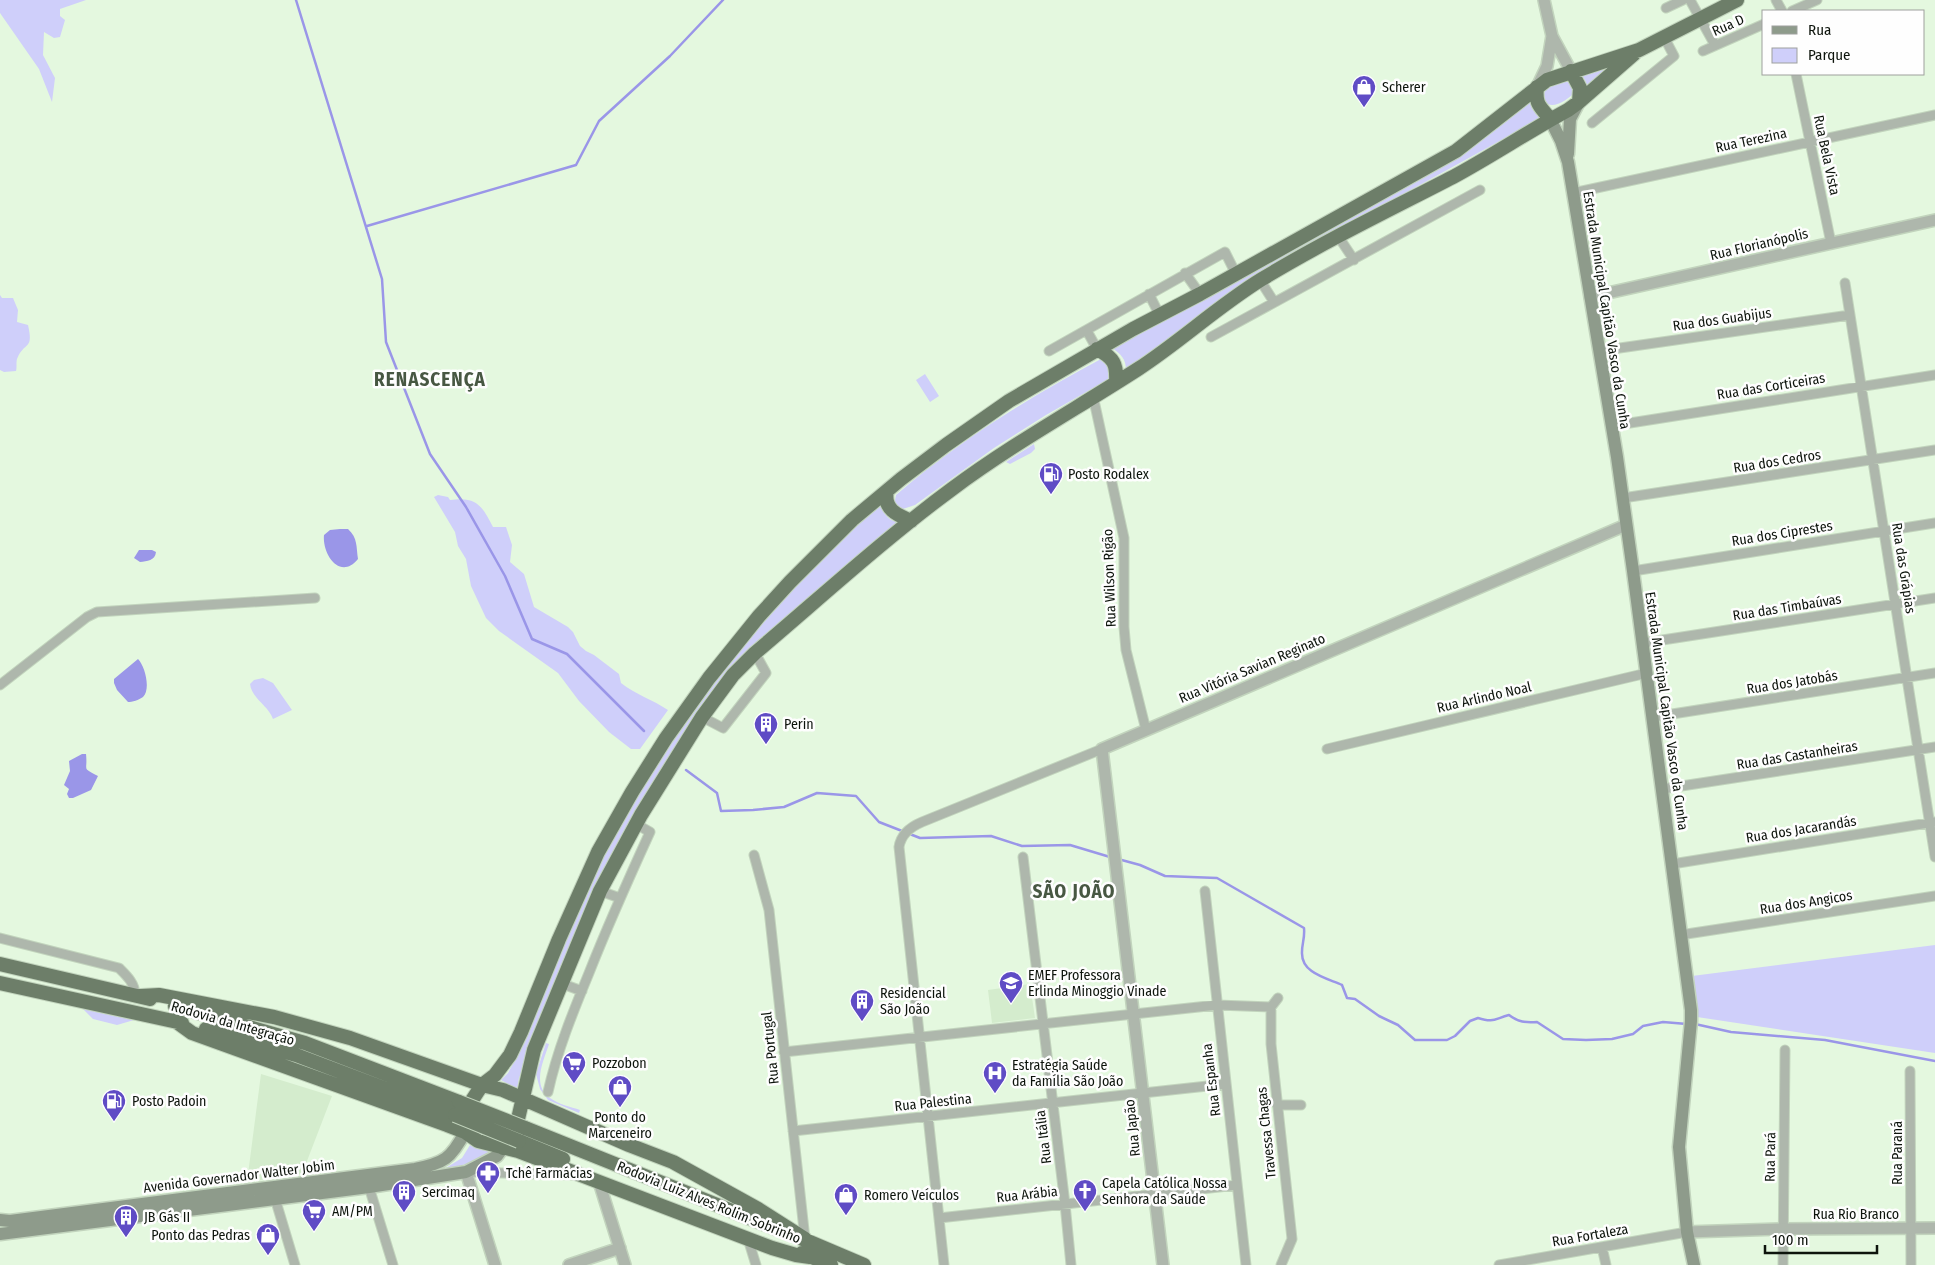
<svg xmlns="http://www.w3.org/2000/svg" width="1935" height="1265" font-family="'Fira Sans Condensed',sans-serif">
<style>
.built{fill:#d4eccd}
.green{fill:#cfcffa}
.water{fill:#9a96e8}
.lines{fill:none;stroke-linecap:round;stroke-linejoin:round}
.stream{stroke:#9a96e8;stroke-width:2.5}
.minor-casing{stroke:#c2d4bd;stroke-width:11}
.tertiary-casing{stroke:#c2d4bd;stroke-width:14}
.secondary-casing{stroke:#c2d4bd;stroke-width:15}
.trunk-casing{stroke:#c2d4bd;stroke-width:16}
.minor{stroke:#aeb7ac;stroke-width:9}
.tertiary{stroke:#aeb7ac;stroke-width:11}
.secondary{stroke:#8e9b8b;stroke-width:12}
.trunk{stroke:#6d7e69;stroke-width:14}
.trunk-bridge-casing{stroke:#c2d4bd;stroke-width:16;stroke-linecap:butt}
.trunk-bridge{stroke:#6d7e69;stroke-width:14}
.labels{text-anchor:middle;stroke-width:5;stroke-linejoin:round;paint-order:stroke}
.street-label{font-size:14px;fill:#0d140c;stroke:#fefefe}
.poi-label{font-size:14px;fill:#0d140c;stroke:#fefefe;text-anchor:start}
.district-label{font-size:19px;font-weight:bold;letter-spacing:1px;fill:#475742;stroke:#fefefe}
</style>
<rect width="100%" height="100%" fill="#e4f8df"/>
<path class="built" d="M 1030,984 L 1035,1018 L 992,1023 L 988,990 Z
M 261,1074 L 332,1096 L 302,1174 L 247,1182 Z"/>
<path class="green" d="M 0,0 L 86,0 L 60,9 L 60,16 L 65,20 L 60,37 L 54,38 L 44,32 L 43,55 L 55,78 L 52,102 L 39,69 L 0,13 Z
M 1631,52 L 1587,86 L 1585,80 L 1579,73 Z
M 1568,80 L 1572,82 L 1574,93 L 1572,95 C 1564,102 1552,110 1543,101 C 1543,85 1554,83 1568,80 Z
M 1531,102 L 1532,109 L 1543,117 L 1349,224 L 1126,370 C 1126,359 1121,354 1112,348 L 1469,148 Z
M 0,295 L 2,298 L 13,298 L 18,310 L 17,322 L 28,325 C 34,351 24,341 17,359 C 16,362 17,368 16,371 L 4,372 L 0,370 Z
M 1101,359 L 1106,360 L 1112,372 L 1109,379 L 1046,415 L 994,448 L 915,505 L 903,509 L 897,508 L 894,505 L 896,495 C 959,441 1028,398 1101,359 Z
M 925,374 L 939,396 L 930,402 L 916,380 Z
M 1034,444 L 1035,449 L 1031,453 L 1010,464 L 1006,462 Z
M 438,495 L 448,497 L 450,500 C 477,496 482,506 493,527 L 506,527 L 512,545 L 510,562 L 524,574 L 534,607 L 568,627 L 573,632 L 580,646 L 586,651 L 594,655 L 619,674 L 621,683 C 635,694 653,700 668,710 L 640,749 L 631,749 L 609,732 L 579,701 L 558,673 L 499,631 L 486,618 L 471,586 L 466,559 L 458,546 L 455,532 L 434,497 Z
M 881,502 C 883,513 888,522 900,522 L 768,637 L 655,780 L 532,1044 L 519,1078 L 517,1089 L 501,1080 L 508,1073 L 525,1042 L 570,928 L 613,836 L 649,775 L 682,723 L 757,626 L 847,533 Z
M 263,678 L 273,683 L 292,710 L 273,719 C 268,705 252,699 250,684 L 254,680 Z
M 1935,945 L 1935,1053 L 1697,1017 L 1692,976 Z
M 82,1008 L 134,1020 L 117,1025 L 93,1019 Z
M 546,1043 L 549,1044 C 544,1060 531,1085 550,1098 C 558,1104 571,1107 580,1110 L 579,1113 L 548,1100 L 540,1089 L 536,1074 Z
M 470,1145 L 490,1152 C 475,1161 462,1167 444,1169 L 462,1158 Z"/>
<path class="water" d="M 340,529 L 348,529 C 358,538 356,547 358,559 C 340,581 322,554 324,535 L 330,530 Z
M 139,550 L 152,550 L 156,552 C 155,561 147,561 140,562 L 134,558 Z
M 138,659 C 145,666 151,689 143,697 C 139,700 132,702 128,702 L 117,690 L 114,683 L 114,679 Z
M 82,754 L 86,754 C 88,772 81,767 98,776 L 91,790 L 73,798 L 69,798 L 67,794 L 69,789 L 64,785 L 70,771 L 69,761 Z"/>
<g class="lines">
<path class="stream" d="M 296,0 L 382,279 L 386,342 L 430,454 L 466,507 L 505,576 L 532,639 L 567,654 L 644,731
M 367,226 L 576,165 L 599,121 L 670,56 L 723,0
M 686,770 L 717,793 L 721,811 L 753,810 L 784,807 L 817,793 L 856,796 L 879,822 L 920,838 L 991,836 L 1022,846 L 1070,845 L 1110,857
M 1118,859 L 1140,865 L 1165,876 L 1217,878 L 1304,928 C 1305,938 1302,943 1302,952 C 1301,973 1326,978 1342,985 L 1347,998 L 1355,999 L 1379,1016 L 1398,1025 L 1415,1040 L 1447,1040 L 1455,1036 L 1470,1021 L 1478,1018 C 1494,1023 1494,1019 1509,1015 C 1518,1022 1526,1023 1537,1022 L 1563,1039 L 1586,1040 L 1612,1039 L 1633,1034 L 1643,1026 L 1663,1022 L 1687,1024
M 1695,1024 L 1731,1032 L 1825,1040 L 1935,1061"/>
<g class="minor-casing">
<path id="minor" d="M 1690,0 L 1715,45
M 1776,0 L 1782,11
M 1666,8 L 1683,0
M 1792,11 L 1817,0
M 1703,51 L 1764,24
M 1796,74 L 1831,243
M 1592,123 L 1674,56 L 1664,37
M 1573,193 L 1935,115
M 1338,236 L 1354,260
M 1185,273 L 1200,294
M 1260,280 L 1274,302
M 1845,283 L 1935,857
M 1149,294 L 1160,316
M 1087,331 L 1097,349
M 1211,337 L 1480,190
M 1049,351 L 1225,252 L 1236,274
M 1599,351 L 1850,315
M 1093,396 L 1124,538 L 1124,627 L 1126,650 L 1146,730
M 1611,426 L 1935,375
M 1623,498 L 1935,450
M 1633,571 L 1935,523
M 1643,643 L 1935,598
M 0,685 L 87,617 L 97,612 L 315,598
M 702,717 L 723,728 L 766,673 L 755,653
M 1653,717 L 1935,673
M 1327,749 L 1647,673
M 1662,789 L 1935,747
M 754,855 L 769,910 L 805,1239
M 1023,857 L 1065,1204 L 1071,1265
M 1672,864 L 1935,822
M 600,891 L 620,898
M 1205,891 L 1246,1265
M 1680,935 L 1935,896
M 0,938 L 119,968 C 126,975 135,983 135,995
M 560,983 L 582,991
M 1278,998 L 1271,1007 L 1271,1044 L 1292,1239 L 1281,1265
M 784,1052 L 1217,1005 L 1271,1007
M 1910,1071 L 1911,1265
M 548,1092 C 557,1051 573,1012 589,973 C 608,925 629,878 650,832 L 636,824
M 1277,1105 L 1301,1105
M 793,1131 L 1226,1084
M 469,1172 L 573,1175
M 369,1187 L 393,1265
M 274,1195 L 295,1265
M 939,1218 L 1237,1185
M 748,1239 L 756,1265
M 1602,1247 L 1606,1265
M 944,1265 L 899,847 C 901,834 910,827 922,822 L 1102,749
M 1499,1265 L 1687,1232
M 1783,1265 L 1785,1050"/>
</g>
<g class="tertiary-casing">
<path id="tertiary" d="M 1544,0 L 1552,36 L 1571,71
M 1537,87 L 1547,66 L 1552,36
M 1590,297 L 1935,220
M 466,1172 L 495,1265
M 599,1182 L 625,1265
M 1687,1232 L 1783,1229 L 1935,1228
M 569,1265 L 620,1248
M 1163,1265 L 1102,749 L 1626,525"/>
</g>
<g class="secondary-casing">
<path id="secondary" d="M 1550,119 L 1561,141 L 1568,162 L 1617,457 L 1633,571 L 1691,1010 L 1691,1021 L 1679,1147 L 1687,1232 L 1694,1265
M 1568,154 L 1570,119 L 1579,102
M 0,1220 L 10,1221 L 415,1169 C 444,1163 451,1159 465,1132
M 0,1234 L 369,1187 L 466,1172 L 497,1156 L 503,1148"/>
</g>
<g class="trunk-casing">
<path id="trunk" d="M 1571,71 L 1580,88 L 1579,102
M 1537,87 C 1535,105 1540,106 1550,119
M 1097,349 C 1114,358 1117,364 1116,382
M 887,491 C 883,509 897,515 911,521
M 0,964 L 150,999
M 0,983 L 182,1023
M 141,996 L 159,995 L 274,1017 L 350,1038 L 482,1085 L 503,1090 L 629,1145 L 673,1162 L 758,1209 L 805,1239
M 175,1006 L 305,1043 L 459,1102
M 174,1020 L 192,1033 L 447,1125 L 465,1132 L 478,1141 L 518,1151 L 772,1248 L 796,1255 L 810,1257
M 206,1029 L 296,1055 L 455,1115
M 525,1128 L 777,1229
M 465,1132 L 463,1121 L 467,1108 L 482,1085 L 495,1075 L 510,1055 L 521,1032 L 559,939 L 598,852 L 632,792 L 666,738 L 709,678 L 759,616 L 790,582 L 852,520 L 901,479 L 946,445 L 1009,401 L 1133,329 L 1200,294 L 1456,151 L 1547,80 L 1639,50 L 1737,0
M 519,1141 L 563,1159
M 503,1148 L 508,1144 L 515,1132 L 534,1050 L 600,891 L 641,815 L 702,717 L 733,675 L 755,653 C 820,598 883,540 952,489 C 1011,445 1076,409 1138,369 C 1181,341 1218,306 1262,279 C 1323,242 1389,210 1453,177 C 1492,156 1529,131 1568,110 L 1579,102 L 1634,54
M 798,1237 L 864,1265
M 802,1253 L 831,1265"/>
</g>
<use href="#minor" class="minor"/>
<use href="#tertiary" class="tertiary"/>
<use href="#secondary" class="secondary"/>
<use href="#trunk" class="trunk"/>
<g class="trunk-bridge-casing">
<path id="trunk-bridge" d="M 459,1102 L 525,1128
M 455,1115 L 519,1141"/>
</g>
<use href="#trunk-bridge" class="trunk-bridge"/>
</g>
<defs>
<g id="shop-pin" transform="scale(1.25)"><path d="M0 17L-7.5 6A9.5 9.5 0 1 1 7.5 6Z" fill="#5f4cc5" stroke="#fefefe"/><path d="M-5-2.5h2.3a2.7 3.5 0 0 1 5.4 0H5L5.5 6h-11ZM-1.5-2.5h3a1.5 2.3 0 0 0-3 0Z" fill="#fff"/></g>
<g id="fuel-pin" transform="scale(1.25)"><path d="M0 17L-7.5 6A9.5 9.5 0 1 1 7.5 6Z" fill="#5f4cc5" stroke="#fefefe"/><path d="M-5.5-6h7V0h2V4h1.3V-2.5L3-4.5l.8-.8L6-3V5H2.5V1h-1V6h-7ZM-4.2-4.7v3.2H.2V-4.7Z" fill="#fff"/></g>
<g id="building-pin" transform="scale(1.25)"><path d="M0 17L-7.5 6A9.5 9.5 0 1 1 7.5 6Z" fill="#5f4cc5" stroke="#fefefe"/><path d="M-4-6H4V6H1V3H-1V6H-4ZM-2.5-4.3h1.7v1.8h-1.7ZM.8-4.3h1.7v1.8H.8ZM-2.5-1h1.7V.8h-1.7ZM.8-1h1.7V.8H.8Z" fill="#fff"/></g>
<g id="school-pin" transform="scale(1.25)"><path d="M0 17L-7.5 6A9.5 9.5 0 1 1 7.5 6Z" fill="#5f4cc5" stroke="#fefefe"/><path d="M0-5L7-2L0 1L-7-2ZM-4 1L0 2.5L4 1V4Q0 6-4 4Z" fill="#fff"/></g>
<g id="supermarket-pin" transform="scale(1.25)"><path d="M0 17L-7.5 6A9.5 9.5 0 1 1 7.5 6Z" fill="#5f4cc5" stroke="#fefefe"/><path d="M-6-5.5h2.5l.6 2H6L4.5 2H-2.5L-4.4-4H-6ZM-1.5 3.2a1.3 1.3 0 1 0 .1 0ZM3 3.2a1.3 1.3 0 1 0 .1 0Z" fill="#fff"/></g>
<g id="hospital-pin" transform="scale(1.25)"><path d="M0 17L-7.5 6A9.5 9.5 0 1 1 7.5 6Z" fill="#5f4cc5" stroke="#fefefe"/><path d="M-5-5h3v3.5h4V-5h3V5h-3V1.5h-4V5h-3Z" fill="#fff"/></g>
<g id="pharmacy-pin" transform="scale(1.25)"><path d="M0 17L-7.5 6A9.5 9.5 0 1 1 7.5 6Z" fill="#5f4cc5" stroke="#fefefe"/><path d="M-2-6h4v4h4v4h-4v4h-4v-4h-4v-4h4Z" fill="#fff"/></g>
<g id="church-pin" transform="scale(1.25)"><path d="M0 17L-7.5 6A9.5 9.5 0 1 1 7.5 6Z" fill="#5f4cc5" stroke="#fefefe"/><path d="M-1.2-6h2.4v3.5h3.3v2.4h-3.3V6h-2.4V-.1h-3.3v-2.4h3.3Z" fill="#fff"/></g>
</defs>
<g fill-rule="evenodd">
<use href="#shop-pin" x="1364" y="87"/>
<use href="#fuel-pin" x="1051" y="474"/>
<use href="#building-pin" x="766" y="724"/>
<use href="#school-pin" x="1011" y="983"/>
<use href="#building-pin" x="862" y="1001"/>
<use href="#supermarket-pin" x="574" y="1063"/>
<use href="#hospital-pin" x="995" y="1073"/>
<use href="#shop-pin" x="620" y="1087"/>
<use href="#fuel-pin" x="114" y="1101"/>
<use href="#pharmacy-pin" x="488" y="1173"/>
<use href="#church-pin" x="1085" y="1191"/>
<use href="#building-pin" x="404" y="1192"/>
<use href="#shop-pin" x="846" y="1195"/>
<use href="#supermarket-pin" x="314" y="1211"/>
<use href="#building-pin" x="126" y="1217"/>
<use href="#shop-pin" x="268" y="1235"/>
</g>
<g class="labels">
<g class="street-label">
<text transform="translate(1728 25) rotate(-24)" y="5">Rua D</text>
<text transform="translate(1751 140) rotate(-12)" y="5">Rua Terezina</text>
<text transform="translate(1827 155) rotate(78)" y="5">Rua Bela Vista</text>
<text transform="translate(1759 244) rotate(-13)" y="5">Rua Florianópolis</text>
<text transform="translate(1607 310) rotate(81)" y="5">Estrada Municipal Capitão Vasco da Cunha</text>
<text transform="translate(1722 319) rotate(-8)" y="5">Rua dos Guabijus</text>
<text transform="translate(1771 386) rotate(-9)" y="5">Rua das Corticeiras</text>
<text transform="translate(1777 461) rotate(-9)" y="5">Rua dos Cedros</text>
<text transform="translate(1782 533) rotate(-9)" y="5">Rua dos Ciprestes</text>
<text transform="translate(1904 568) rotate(81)" y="5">Rua das Grápias</text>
<text transform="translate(1109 578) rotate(-92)" y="5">Rua Wilson Rigão</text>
<text transform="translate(1787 607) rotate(-9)" y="5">Rua das Timbaúvas</text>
<text transform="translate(1252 668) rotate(-23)" y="5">Rua Vitória Savian Reginato</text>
<text transform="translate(1792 682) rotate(-9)" y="5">Rua dos Jatobás</text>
<text transform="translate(1484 697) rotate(-13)" y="5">Rua Arlindo Noal</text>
<text transform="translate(1667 711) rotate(82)" y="5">Estrada Municipal Capitão Vasco da Cunha</text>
<text transform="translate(1797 755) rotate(-9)" y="5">Rua das Castanheiras</text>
<text transform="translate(1801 829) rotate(-9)" y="5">Rua dos Jacarandás</text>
<text transform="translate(1806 902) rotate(-9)" y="5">Rua dos Angicos</text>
<text transform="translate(233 1023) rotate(16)" y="5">Rodovia da Integração</text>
<text transform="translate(770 1048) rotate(-96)" y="5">Rua Portugal</text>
<text transform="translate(1211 1080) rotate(-97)" y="5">Rua Espanha</text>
<text transform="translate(933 1102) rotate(-6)" y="5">Rua Palestina</text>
<text transform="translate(1132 1128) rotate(-96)" y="5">Rua Japão</text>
<text transform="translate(1266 1133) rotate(-96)" y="5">Travessa Chagas</text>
<text transform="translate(1043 1137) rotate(-97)" y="5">Rua Itália</text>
<text transform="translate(1897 1153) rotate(-90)" y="5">Rua Paraná</text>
<text transform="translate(1770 1157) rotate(-89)" y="5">Rua Pará</text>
<text transform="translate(239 1176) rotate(-7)" y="5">Avenida Governador Walter Jobim</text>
<text transform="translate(1027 1194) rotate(-6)" y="5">Rua Arábia</text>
<text transform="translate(709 1202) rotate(22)" y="5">Rodovia Luiz Alves Rolim Sobrinho</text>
<text x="1856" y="1219">Rua Rio Branco</text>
<text transform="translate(1590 1235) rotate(-10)" y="5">Rua Fortaleza</text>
</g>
<g class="poi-label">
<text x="1382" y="92">Scherer</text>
<text x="1068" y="479">Posto Rodalex</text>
<text x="784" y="729">Perin</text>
<text x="1028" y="980">EMEF Professora<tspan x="1028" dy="16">Erlinda Minoggio Vinade</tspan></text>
<text x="880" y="998">Residencial<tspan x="880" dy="16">São João</tspan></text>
<text x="592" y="1068">Pozzobon</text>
<text x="1012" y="1070">Estratégia Saúde<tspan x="1012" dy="16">da Família São João</tspan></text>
<text x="132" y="1106">Posto Padoin</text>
<text x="620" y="1122" text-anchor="middle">Ponto do<tspan x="620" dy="16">Marceneiro</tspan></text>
<text x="506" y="1178">Tchê Farmácias</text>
<text x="1102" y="1188">Capela Católica Nossa<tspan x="1102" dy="16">Senhora da Saúde</tspan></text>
<text x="422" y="1197">Sercimaq</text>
<text x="864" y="1200">Romero Veículos</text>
<text x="332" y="1216">AM/PM</text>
<text x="144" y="1222">JB Gás II</text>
<text x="250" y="1240" text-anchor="end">Ponto das Pedras</text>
</g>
<g class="district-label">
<text x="430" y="386">RENASCENÇA</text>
<text x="1074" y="898">SÃO JOÃO</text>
</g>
</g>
<rect x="1762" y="10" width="162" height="65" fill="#fefefe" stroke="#9ea09d"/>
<rect x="1772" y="26" width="25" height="8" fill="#8e9b8b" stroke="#9ea09d"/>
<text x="1808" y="35" font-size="15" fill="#0d140c">Rua</text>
<rect x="1772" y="48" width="25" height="15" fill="#cfcffa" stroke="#9ea09d"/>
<text x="1808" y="60" font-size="15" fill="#0d140c">Parque</text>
<path d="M1765 1245v8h112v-8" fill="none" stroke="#0d140c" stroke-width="2.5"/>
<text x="1772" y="1245" font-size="15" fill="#0d140c" stroke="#fefefe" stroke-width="4" paint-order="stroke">100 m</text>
</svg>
